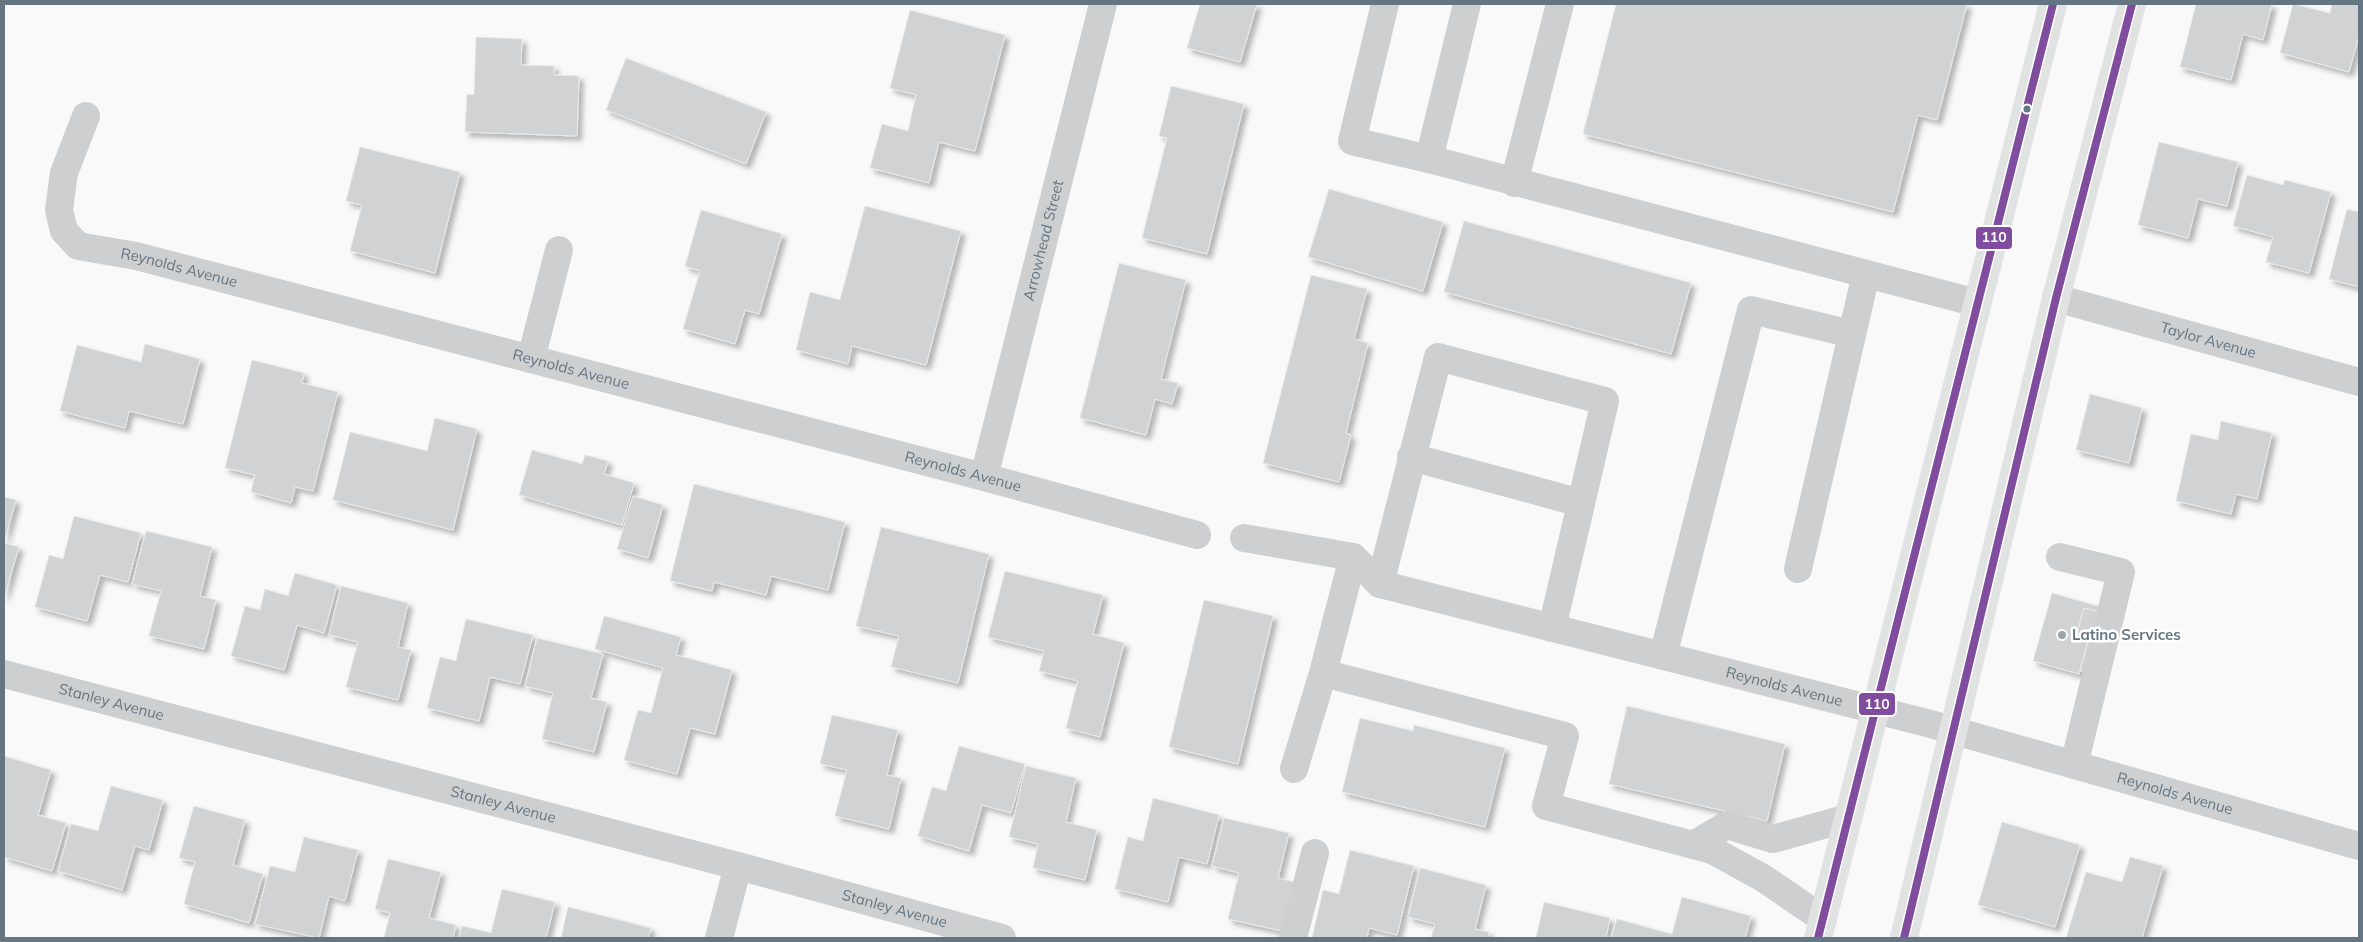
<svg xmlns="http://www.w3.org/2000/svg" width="2363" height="942" font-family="Mulish,sans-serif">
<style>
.building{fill:#d0d2d3;stroke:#e8e8e8;filter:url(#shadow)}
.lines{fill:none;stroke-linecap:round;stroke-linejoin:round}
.minor{stroke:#cecfd0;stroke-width:28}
.major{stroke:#e1e2e2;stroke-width:28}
.bus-1-casing{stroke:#fff;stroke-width:11}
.bus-1{stroke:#804c9e;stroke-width:8}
.bus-dot{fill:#657683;stroke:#fff;stroke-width:2}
.poi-dot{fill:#99a4ac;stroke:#fff;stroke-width:2}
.labels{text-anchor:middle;stroke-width:5;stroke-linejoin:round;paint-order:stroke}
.street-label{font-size:15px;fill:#657683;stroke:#fff}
.poi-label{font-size:15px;font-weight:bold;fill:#657683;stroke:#fff;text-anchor:start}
.line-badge{stroke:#fff;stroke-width:2}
.badge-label{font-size:14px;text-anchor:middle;font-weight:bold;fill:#fff}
</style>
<defs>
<filter id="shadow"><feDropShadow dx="4.5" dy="4.5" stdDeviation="2.5" flood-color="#0004"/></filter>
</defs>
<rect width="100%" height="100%" fill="#f9f9f9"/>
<path class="building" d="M 1200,4 L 1257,4 L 1240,62 L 1187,48 Z
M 1616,4 L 1967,4 L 1937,120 L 1918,115 L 1893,212 L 1583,134 Z
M 2196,4 L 2272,4 L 2263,40 L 2243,34 L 2231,80 L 2180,67 Z
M 2293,4 L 2330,13 L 2332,4 L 2359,4 L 2359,36 L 2349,72 L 2280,53 Z
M 910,10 L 1005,35 L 975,151 L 939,142 L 929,183 L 870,168 L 882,124 L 908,131 L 916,95 L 890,88 Z
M 476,37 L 522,39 L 521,65 L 554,66 L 554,75 L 579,76 L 577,136 L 465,132 L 467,94 L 474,95 Z
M 626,58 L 766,112 L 746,164 L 606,110 Z
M 1171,86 L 1244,104 L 1207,254 L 1142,238 L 1167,138 L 1159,136 Z
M 2159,142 L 2238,162 L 2227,206 L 2198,199 L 2188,238 L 2138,225 Z
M 360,147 L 460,172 L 435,273 L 350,251 L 362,205 L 346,201 Z
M 2247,175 L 2283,185 L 2285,180 L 2331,192 L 2309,273 L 2266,262 L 2273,237 L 2233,226 Z
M 1329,189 L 1443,222 L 1423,291 L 1308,257 Z
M 865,206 L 961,231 L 926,365 L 852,346 L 848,364 L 796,350 L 810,292 L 840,300 Z
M 2347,209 L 2359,212 L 2359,287 L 2329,279 Z
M 701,210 L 782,234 L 759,314 L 745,310 L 735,344 L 683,329 L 700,271 L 685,266 Z
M 1464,221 L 1691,283 L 1671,354 L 1444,292 Z
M 1119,263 L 1186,280 L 1161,379 L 1178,383 L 1172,404 L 1155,399 L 1146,435 L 1080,418 Z
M 1311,275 L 1367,289 L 1354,339 L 1368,343 L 1346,433 L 1351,435 L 1339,482 L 1263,463 Z
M 145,344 L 200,359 L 183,424 L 129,411 L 125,428 L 60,411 L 77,345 L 141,362 Z
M 252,360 L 304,373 L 302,383 L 338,392 L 313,491 L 295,487 L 291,503 L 251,492 L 255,475 L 225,468 Z
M 2090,394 L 2142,408 L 2129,463 L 2076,450 Z
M 435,418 L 477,429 L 453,530 L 333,500 L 350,432 L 427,451 Z
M 2221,421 L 2272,433 L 2257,499 L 2236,494 L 2231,514 L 2176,501 L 2191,434 L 2218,440 Z
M 532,450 L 582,464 L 585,455 L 608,461 L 604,474 L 634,483 L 622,525 L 519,495 Z
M 694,484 L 845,522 L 828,590 L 771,576 L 766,595 L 714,582 L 712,591 L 670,581 Z
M 633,496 L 663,505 L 648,558 L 617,549 Z
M 4,497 L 16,500 L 4,542 Z
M 74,516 L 141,533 L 128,582 L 100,575 L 87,621 L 35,607 L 49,555 L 63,559 Z
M 881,527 L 989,554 L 958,683 L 891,667 L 899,636 L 856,626 Z
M 146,531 L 212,547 L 200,596 L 216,600 L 204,649 L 149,636 L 161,591 L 132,584 Z
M 4,543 L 19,547 L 4,598 Z
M 1005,571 L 1103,595 L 1093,634 L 1124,643 L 1100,737 L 1066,728 L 1078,681 L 1039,671 L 1044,651 L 988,637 Z
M 295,573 L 337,585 L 324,633 L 297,625 L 284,670 L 231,656 L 245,606 L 260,610 L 265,589 L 288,596 Z
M 341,586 L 408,603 L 398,647 L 411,650 L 398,700 L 346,687 L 358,642 L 329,635 Z
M 2052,593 L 2105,608 L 2104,613 L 2084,608 L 2077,633 L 2088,636 L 2086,641 L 2088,641 L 2079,674 L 2033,661 Z
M 1204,600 L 1273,616 L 1238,764 L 1169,747 Z
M 2084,608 L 2104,613 L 2087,673 L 2080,671 L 2088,641 L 2086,641 L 2088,636 L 2077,633 Z
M 604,616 L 681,637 L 676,655 L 732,670 L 715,734 L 690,728 L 677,774 L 624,760 L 638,710 L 651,713 L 663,668 L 595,649 Z
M 466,619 L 533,635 L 520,684 L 490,677 L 479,721 L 427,708 L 440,657 L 456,661 Z
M 537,638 L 603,654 L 591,698 L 607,702 L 594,752 L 542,739 L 553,693 L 525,686 Z
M 1627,706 L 1785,744 L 1767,821 L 1609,784 Z
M 832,715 L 898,730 L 887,775 L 901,778 L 889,829 L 835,816 L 847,770 L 820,764 Z
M 1360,718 L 1413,731 L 1414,725 L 1505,748 L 1485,827 L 1342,792 Z
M 959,746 L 1025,764 L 1011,813 L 982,805 L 969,851 L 918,836 L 932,787 L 946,791 Z
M 4,756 L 51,770 L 38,815 L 66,823 L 52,871 L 4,857 Z
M 1026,766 L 1076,778 L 1066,822 L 1097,830 L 1085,880 L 1033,868 L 1038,844 L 1009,837 Z
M 111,786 L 163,800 L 149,850 L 135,846 L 122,890 L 58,871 L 71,824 L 98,831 Z
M 1153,798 L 1219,815 L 1207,864 L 1179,857 L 1168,902 L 1115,889 L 1128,837 L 1143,841 Z
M 194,806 L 245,820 L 233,865 L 263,874 L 249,923 L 184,904 L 195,862 L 179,858 Z
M 1224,818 L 1289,833 L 1278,878 L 1294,882 L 1282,931 L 1228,919 L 1239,873 L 1212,866 Z
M 2002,822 L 2080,845 L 2055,927 L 1978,905 Z
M 304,837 L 358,850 L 345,901 L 329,896 L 319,938 L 255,924 L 270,866 L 295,872 Z
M 1350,850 L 1414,866 L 1397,935 L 1369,928 L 1367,938 L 1312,938 L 1323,890 L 1339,894 Z
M 2130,857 L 2163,866 L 2142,938 L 2066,938 L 2086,872 L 2122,882 Z
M 388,859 L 441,872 L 429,918 L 456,925 L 453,938 L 384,938 L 390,913 L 375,909 Z
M 1420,868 L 1486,885 L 1475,929 L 1489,932 L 1488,938 L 1431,938 L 1435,924 L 1408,917 Z
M 502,889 L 555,902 L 546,938 L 459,938 L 462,926 L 491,933 Z
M 1682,897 L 1751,916 L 1745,938 L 1611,938 L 1617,919 L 1672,934 Z
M 1544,902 L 1610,918 L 1606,938 L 1536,938 Z
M 568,907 L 651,928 L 648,938 L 561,938 Z"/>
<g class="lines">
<g class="minor">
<path d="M 1385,4 L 1352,141 L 1429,159 L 1977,303"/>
<path id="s1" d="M 86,116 L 64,173 L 59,210 L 64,231 L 78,246 L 136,256 L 984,477 L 1197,535"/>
<path d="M 1429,159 L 1467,4"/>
<path d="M 1514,183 L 1560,4"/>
<path id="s2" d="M 2056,298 L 2359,382"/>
<path d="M 531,359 L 559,250"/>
<path d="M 1411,457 L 1581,503"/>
<path id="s3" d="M 984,477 L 1103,4"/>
<path id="s4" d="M 1244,538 L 1353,557 L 1380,584 L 1927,723 L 2359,846"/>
<path d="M 2060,557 L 2121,572 L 2074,765"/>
<path d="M 1798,569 L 1866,274"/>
<path d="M 1380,584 L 1438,357 L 1605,401 L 1552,628"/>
<path d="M 1663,656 L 1751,310 L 1852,334"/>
<path d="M 1323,673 L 1565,736 L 1546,806 L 1712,850 L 1763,878 L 1823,919"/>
<path id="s5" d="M 4,674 L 738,866 L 1002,938"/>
<path d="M 1294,769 L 1323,673 L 1353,557"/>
<path d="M 1693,845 L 1727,825 L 1773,839 L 1848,818"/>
<path d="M 719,938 L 738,866"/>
<path d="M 1293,938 L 1315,853"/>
</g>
<path class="major" d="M 1818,938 L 2053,4
M 1904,938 L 2056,298 L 2132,4"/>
<g class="bus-1-casing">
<path id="bus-1" d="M 1818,938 L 2053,4
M 1904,938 L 2056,298 L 2132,4"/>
</g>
<use href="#bus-1" class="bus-1"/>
</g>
<circle class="bus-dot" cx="2027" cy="109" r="4.5"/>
<circle class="poi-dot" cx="2062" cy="635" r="5"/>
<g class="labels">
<g class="street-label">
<text dy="5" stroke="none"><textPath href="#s3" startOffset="244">Arrowhead Street</textPath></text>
<text dy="5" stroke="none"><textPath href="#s1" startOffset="244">Reynolds Avenue</textPath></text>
<text dy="5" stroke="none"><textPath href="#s2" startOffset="158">Taylor Avenue</textPath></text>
<text dy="5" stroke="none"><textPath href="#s1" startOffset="649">Reynolds Avenue</textPath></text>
<text dy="5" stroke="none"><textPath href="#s1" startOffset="1054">Reynolds Avenue</textPath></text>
<text dy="5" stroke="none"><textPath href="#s4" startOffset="566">Reynolds Avenue</textPath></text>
<text dy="5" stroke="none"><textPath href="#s5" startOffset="111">Stanley Avenue</textPath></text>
<text dy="5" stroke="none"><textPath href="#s4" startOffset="971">Reynolds Avenue</textPath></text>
<text dy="5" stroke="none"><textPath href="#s5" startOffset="516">Stanley Avenue</textPath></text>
<text dy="5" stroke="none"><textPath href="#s5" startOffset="921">Stanley Avenue</textPath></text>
</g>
<g class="poi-label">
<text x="2072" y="640">Latino Services</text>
</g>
</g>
<g class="line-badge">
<rect x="1975" y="226" width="38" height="24" rx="5" fill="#804c9e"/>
<rect x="1858" y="692" width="38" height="24" rx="5" fill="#804c9e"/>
</g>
<g class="badge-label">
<text x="1994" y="242">110</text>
<text x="1877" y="709">110</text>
</g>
<rect width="2363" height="942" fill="none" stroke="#657683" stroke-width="10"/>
</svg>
